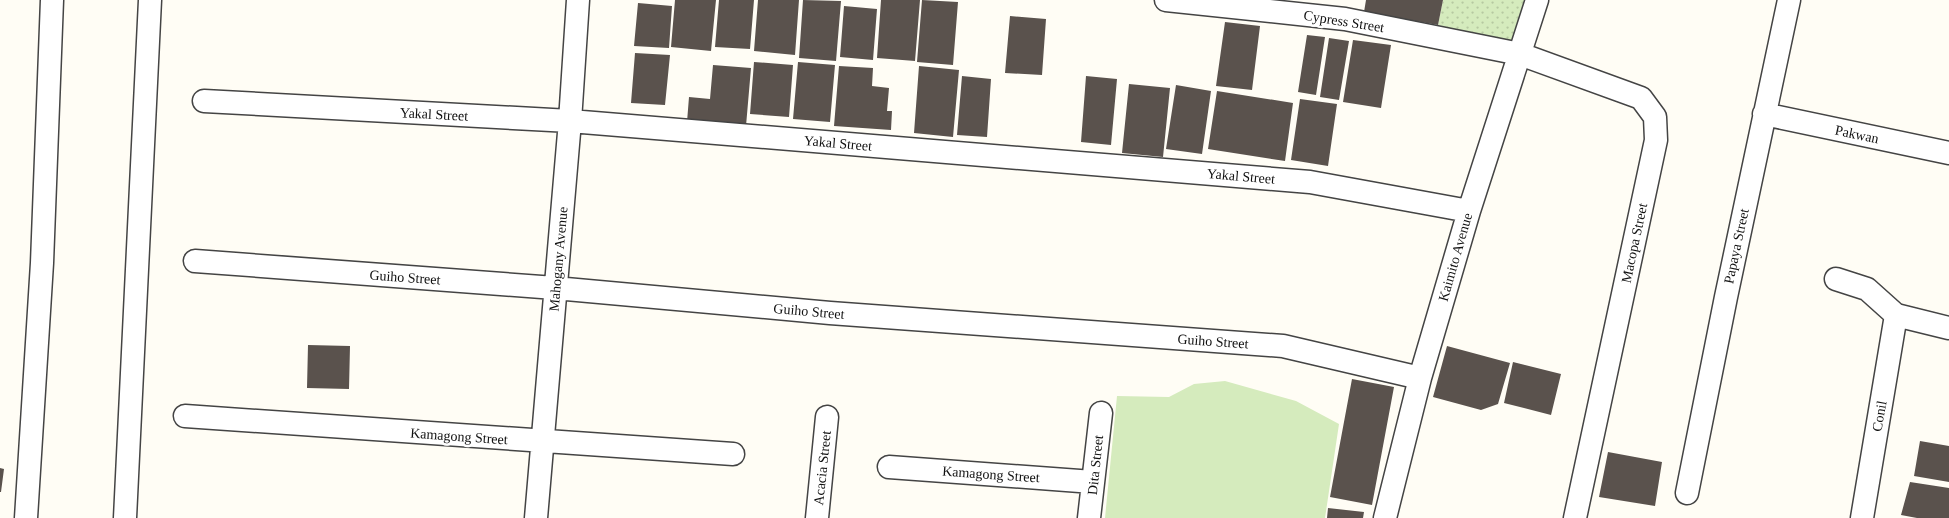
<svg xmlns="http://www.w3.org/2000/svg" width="1949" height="518" font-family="Georgia,serif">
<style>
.grass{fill:#d5ebbd}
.park{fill:url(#park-dots)}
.building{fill:#5a524d}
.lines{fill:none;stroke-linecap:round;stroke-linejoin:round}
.minor-casing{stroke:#444;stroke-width:25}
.minor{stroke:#fff;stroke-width:22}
.labels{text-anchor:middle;stroke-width:5;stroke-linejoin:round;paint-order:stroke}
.street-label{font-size:14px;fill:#111;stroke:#fff}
</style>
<defs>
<pattern id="park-dots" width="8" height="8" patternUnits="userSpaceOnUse" patternTransform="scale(1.25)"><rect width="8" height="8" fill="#d5ebbd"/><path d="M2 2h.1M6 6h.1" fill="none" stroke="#b6c8a1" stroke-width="1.8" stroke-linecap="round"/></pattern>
</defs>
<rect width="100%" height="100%" fill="#fffdf5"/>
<path class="grass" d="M 1225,381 L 1296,401 L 1339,424 L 1325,518 L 1105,518 L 1117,396 L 1169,397 L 1194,384 Z"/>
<path class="park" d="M 1443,0 L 1526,0 L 1514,45 L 1438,25 Z"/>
<path class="building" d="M 675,0 L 716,0 L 711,51 L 671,47 Z
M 719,0 L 754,0 L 750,49 L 715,47 Z
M 758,0 L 799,0 L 795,55 L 754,51 Z
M 803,0 L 841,1 L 836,61 L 799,58 Z
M 881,0 L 920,0 L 915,61 L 877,58 Z
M 922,0 L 958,2 L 953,65 L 917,62 Z
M 1366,0 L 1443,0 L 1438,25 L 1364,12 Z
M 638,3 L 672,6 L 669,48 L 634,46 Z
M 844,6 L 877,9 L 873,60 L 840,57 Z
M 1010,16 L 1046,19 L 1042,75 L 1005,73 Z
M 1225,22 L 1260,26 L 1252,90 L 1216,86 Z
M 1307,35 L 1325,37 L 1316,95 L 1298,92 Z
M 1329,38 L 1349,41 L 1339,100 L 1320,97 Z
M 1353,40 L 1391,45 L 1381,108 L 1343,102 Z
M 635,53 L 670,55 L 665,105 L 631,103 Z
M 754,62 L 793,65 L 789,117 L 750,114 Z
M 798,62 L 835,65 L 830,122 L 793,119 Z
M 713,65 L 751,68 L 746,126 L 687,122 L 689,97 L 710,99 Z
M 839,66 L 873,68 L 872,86 L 889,88 L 887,111 L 892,111 L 891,130 L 834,126 Z
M 919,66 L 959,70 L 953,137 L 914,133 Z
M 962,76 L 991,79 L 987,137 L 957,135 Z
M 1086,76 L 1117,79 L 1111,145 L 1081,142 Z
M 1129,84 L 1170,88 L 1163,157 L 1122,153 Z
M 1176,85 L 1211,91 L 1202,154 L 1166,149 Z
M 1217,91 L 1293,103 L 1285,161 L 1208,149 Z
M 1300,99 L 1337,104 L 1328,166 L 1291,160 Z
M 308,345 L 350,346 L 349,389 L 307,388 Z
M 1447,346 L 1510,363 L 1498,404 L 1481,410 L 1433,397 Z
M 1513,362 L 1561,374 L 1551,415 L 1504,403 Z
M 1352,379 L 1394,387 L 1372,505 L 1330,497 Z
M 1920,441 L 1949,446 L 1949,482 L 1914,476 Z
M 1608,452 L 1662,462 L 1655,506 L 1599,497 Z
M 0,468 L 4,469 L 1,492 L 0,492 Z
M 1910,482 L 1949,488 L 1949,518 L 1917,518 L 1901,515 Z
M 1328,508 L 1364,512 L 1363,518 L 1327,518 Z"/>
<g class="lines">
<g class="minor-casing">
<path id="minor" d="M 1166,0 L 1345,19 L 1520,54 L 1641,98 L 1655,117 L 1656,140 L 1575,518
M 204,101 L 570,121 L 1310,182 L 1469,211
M 1764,114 L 1949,153
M 195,261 L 555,288 L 830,313 L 1283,346 L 1420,378
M 1836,279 L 1867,289 L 1896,315 L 1949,328
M 185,416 L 733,454
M 889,467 L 1093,482
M 1687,493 L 1726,297 L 1789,0
M 26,518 L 42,263 L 52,0
M 125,518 L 150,0
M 536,518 L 570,121 L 578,0
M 817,518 L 827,417
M 1089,518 L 1101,413
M 1385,518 L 1420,378 L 1469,211 L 1537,0
M 1862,518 L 1896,315"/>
</g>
<use href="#minor" class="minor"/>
</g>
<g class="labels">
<g class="street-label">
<text transform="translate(1344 21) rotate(9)" y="5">Cypress Street</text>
<text transform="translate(434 114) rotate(3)" y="5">Yakal Street</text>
<text transform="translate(1857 134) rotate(12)" y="5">Pakwan</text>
<text transform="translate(838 143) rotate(5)" y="5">Yakal Street</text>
<text transform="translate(1241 176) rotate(5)" y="5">Yakal Street</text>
<text transform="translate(1634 243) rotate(-78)" y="5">Macopa Street</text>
<text transform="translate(1736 246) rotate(-78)" y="5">Papaya Street</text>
<text transform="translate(1455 257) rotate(-74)" y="5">Kaimito Avenue</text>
<text transform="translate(558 259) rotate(-85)" y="5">Mahogany Avenue</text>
<text transform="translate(405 277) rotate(4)" y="5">Guiho Street</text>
<text transform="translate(809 311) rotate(5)" y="5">Guiho Street</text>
<text transform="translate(1213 341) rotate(4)" y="5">Guiho Street</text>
<text transform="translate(1879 416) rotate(-80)" y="5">Conil</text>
<text transform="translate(459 436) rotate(4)" y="5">Kamagong Street</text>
<text transform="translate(1095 465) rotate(-84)" y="5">Dita Street</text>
<text transform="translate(822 468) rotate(-84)" y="5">Acacia Street</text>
<text transform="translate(991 474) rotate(4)" y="5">Kamagong Street</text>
</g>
</g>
</svg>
